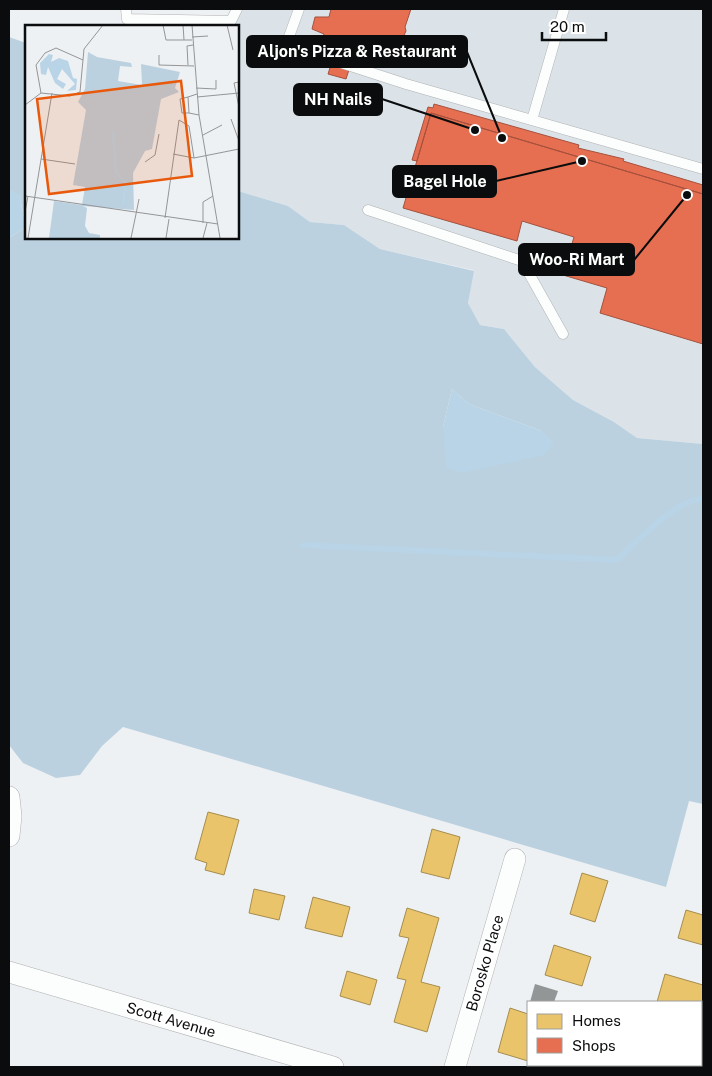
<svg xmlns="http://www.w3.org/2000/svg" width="712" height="1076" font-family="'Public Sans',sans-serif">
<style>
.built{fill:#dbe3e8}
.forest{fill:#bbd1e0;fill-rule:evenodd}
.water{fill:#b8d4e6}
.homes{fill:#e9c46a;stroke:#a68d4e}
.shops{fill:#e76f51;stroke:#a5513d}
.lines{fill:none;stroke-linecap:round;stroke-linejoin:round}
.stream{stroke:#b8d4e6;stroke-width:6}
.building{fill:#939697}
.lane-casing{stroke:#afb1b2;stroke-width:11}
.street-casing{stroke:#afb1b2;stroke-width:22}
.lane{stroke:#fcfdfd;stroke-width:10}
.street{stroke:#fcfdfd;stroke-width:21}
.labels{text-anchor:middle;stroke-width:5;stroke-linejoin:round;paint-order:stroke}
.street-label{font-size:15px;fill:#0a0c0d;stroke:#fff}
.inset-river{fill:none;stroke:#b8d4e6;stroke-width:2.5}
.inset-road{fill:none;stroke:#939597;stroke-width:1}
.view{fill:#e8590c;fill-opacity:0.15;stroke:#e8590c;stroke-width:2.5}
.inset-edge{fill:none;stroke:#0a0c0d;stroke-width:2.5}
.leader{fill:none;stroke:#0a0c0d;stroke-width:2}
.callout-dot{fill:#0a0c0d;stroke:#fff;stroke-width:2}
.callout{fill:#0a0c0d;stroke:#0a0c0d;stroke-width:2}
.callout-label{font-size:16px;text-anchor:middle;font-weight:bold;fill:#fff}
</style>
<rect width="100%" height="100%" fill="#eef1f3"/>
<path class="built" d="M 237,9 L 703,9 L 703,444 L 637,438 L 614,422 L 573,400 L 535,367 L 504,329 L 480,325 L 468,303 L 473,270 L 380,249 L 344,225 L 310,222 L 288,206 L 238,191 L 238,26 L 230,26 Z"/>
<path class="forest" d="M 9,37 L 26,43 L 26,225 L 19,195 L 9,190 Z
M 238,191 L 288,206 L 310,222 L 344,225 L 380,249 L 474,271 L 468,303 L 480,325 L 504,329 L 535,367 L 573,400 L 614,422 L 637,438 L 703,444 L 703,804 L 689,801 L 666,887 L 123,727 L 102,746 L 80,775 L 56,778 L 23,763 L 9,745 L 9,238 L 26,227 L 26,238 L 238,238 ZM 452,389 L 469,404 L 542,431 L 443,427 Z"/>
<path class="water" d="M 9,190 L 19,194 L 26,227 L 9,238 Z
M 452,389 L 469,404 L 542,431 L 554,443 L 544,455 L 462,473 L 446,468 L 443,427 Z"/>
<path class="homes" d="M 208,812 L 239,820 L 224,875 L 205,870 L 207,863 L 195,859 Z
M 432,829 L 460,837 L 449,879 L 421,872 Z
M 582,873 L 608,881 L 595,922 L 570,914 Z
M 254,889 L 285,896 L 279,920 L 249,913 Z
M 313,897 L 350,907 L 342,937 L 305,928 Z
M 407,908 L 439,918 L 421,982 L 440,987 L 427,1032 L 394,1022 L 406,980 L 397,978 L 409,938 L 399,936 Z
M 686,910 L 703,915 L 703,945 L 678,938 Z
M 554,945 L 591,957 L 582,986 L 545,975 Z
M 347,971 L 377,980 L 370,1005 L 340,996 Z
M 665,974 L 703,985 L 703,1017 L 701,1016 L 701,1002 L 657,1002 Z
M 510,1008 L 528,1014 L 528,1061 L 498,1052 Z"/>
<path class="shops" d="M 331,9 L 411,9 L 405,27 L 406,31 L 398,48 L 394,47 L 389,61 L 322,40 L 324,34 L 312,29 L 315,17 L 329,17 Z
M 337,46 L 355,51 L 346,79 L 328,74 Z
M 434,104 L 579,145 L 578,148 L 624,159 L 623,161 L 703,185 L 703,194 L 431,113 L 417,161 L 412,160 L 428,107 L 433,108 Z
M 431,113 L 703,194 L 703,344 L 600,313 L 607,288 L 546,270 L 549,259 L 566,264 L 574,237 L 522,221 L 517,241 L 403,208 Z"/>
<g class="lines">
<path class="stream" d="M 303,545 L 617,560 C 635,543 678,498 703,499"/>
</g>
<path class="building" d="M 535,984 L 558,991 L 554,1002 L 530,1002 Z"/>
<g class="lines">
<g class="lane-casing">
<path id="lane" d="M 126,9 L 127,19 L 231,21 L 237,9
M 299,9 L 286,45 L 406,84 L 703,169
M 532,120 L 564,9
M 368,210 L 522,261 L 563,334"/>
</g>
<g class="street-casing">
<path id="street" d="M 9,797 L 11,816 L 9,836
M 9,972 L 333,1067
M 455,1067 L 515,859"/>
</g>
<use href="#lane" class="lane"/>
<use href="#street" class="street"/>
</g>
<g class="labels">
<g class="street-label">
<text transform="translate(485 963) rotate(-74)" y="5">Borosko Place</text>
<text transform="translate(171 1020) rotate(16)" y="5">Scott Avenue</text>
</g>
</g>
<g transform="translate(25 25)">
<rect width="214" height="214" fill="#eef1f3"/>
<path d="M 63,27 L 72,32 L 106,38 L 107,42 L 95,41 L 93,56 L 117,60 L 116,39 L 155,47 L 150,63 L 154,67 L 136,74 L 127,124 L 120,126 L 108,148 L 109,185 L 58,181 L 62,183 L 60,201 L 64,208 L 75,210 L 75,213 L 24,213 L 29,176 L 57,180 L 60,162 L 48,160 L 61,85 L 53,77 L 60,64 Z" fill="#bbd1e0"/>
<path d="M 24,29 L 28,30 L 26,37 L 34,33 L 43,36 L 48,53 L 52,54 L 51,65 L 42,66 L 50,59 L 37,44 L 32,54 L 41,59 L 38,64 L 30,58 L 23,42 L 21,50 L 16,49 L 15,38 Z" fill="#b8d4e6"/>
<path class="inset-river" d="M 88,106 L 91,148 L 101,158 L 98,180"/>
<path class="inset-road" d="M 138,0 L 141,15 L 167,15M 158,0 L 159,15M 167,0 L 174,90 L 195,213M 202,0 L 208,25M 167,12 L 183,11M 134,30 L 134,40 L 169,41M 163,40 L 162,21 L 168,20M 214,57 L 209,58 L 214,82M 171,63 L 191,64 L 191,55M 16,68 L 11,40 L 20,28 L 31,23 L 58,35M 172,69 L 163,72 L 164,88 L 174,90M 163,72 L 155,74 L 157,88 L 164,88M 172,72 L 214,68M 0,80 L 16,68 L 45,71 L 55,67 L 59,24 L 78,0M 206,94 L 214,116M 178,110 L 197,100M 148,129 L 169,133 L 214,124M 16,134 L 50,139M 120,137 L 130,130 L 134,109M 0,171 L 193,199M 0,187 L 3,171M 111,189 L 114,174M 140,193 L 154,95 L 164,101 L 169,133M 178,198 L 178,177 L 188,171M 3,213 L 27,68M 106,213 L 111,189M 141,213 L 144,194M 178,213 L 182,198"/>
<path class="view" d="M 156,56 L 167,151 L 24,169 L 12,74 Z"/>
<rect width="214" height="214" class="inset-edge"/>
</g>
<path class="leader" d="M502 138L467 52M475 130L382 99M582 161L496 181M687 195L634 260"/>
<g class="callout-dot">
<circle cx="502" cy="138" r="5"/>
<circle cx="475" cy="130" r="5"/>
<circle cx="582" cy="161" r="5"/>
<circle cx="687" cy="195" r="5"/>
</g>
<g class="callout">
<rect x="247" y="36" width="220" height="31" rx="5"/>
<rect x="294" y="84" width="88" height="31" rx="5"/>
<rect x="393" y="166" width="103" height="31" rx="5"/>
<rect x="519" y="244" width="115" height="31" rx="5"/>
</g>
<g class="callout-label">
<text x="357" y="57">Aljon's Pizza &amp; Restaurant</text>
<text x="338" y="105">NH Nails</text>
<text x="445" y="187">Bagel Hole</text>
<text x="577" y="265">Woo-Ri Mart</text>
</g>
<rect width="712" height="1076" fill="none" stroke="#0a0c0d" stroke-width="20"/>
<rect x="527" y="1001" width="175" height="65" fill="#ffffff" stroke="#9d9e9e"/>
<rect x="537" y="1014" width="25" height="15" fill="#e9c46a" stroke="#9d9e9e"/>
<text x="572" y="1026" font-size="15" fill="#0a0c0d">Homes</text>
<rect x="537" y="1038" width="25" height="15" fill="#e76f51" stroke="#9d9e9e"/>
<text x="572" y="1051" font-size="15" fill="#0a0c0d">Shops</text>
<path d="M542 32v8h64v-8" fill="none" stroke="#0a0c0d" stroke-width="2.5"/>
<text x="550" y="32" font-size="15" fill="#0a0c0d" stroke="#ffffff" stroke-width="4" paint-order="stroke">20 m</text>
</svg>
